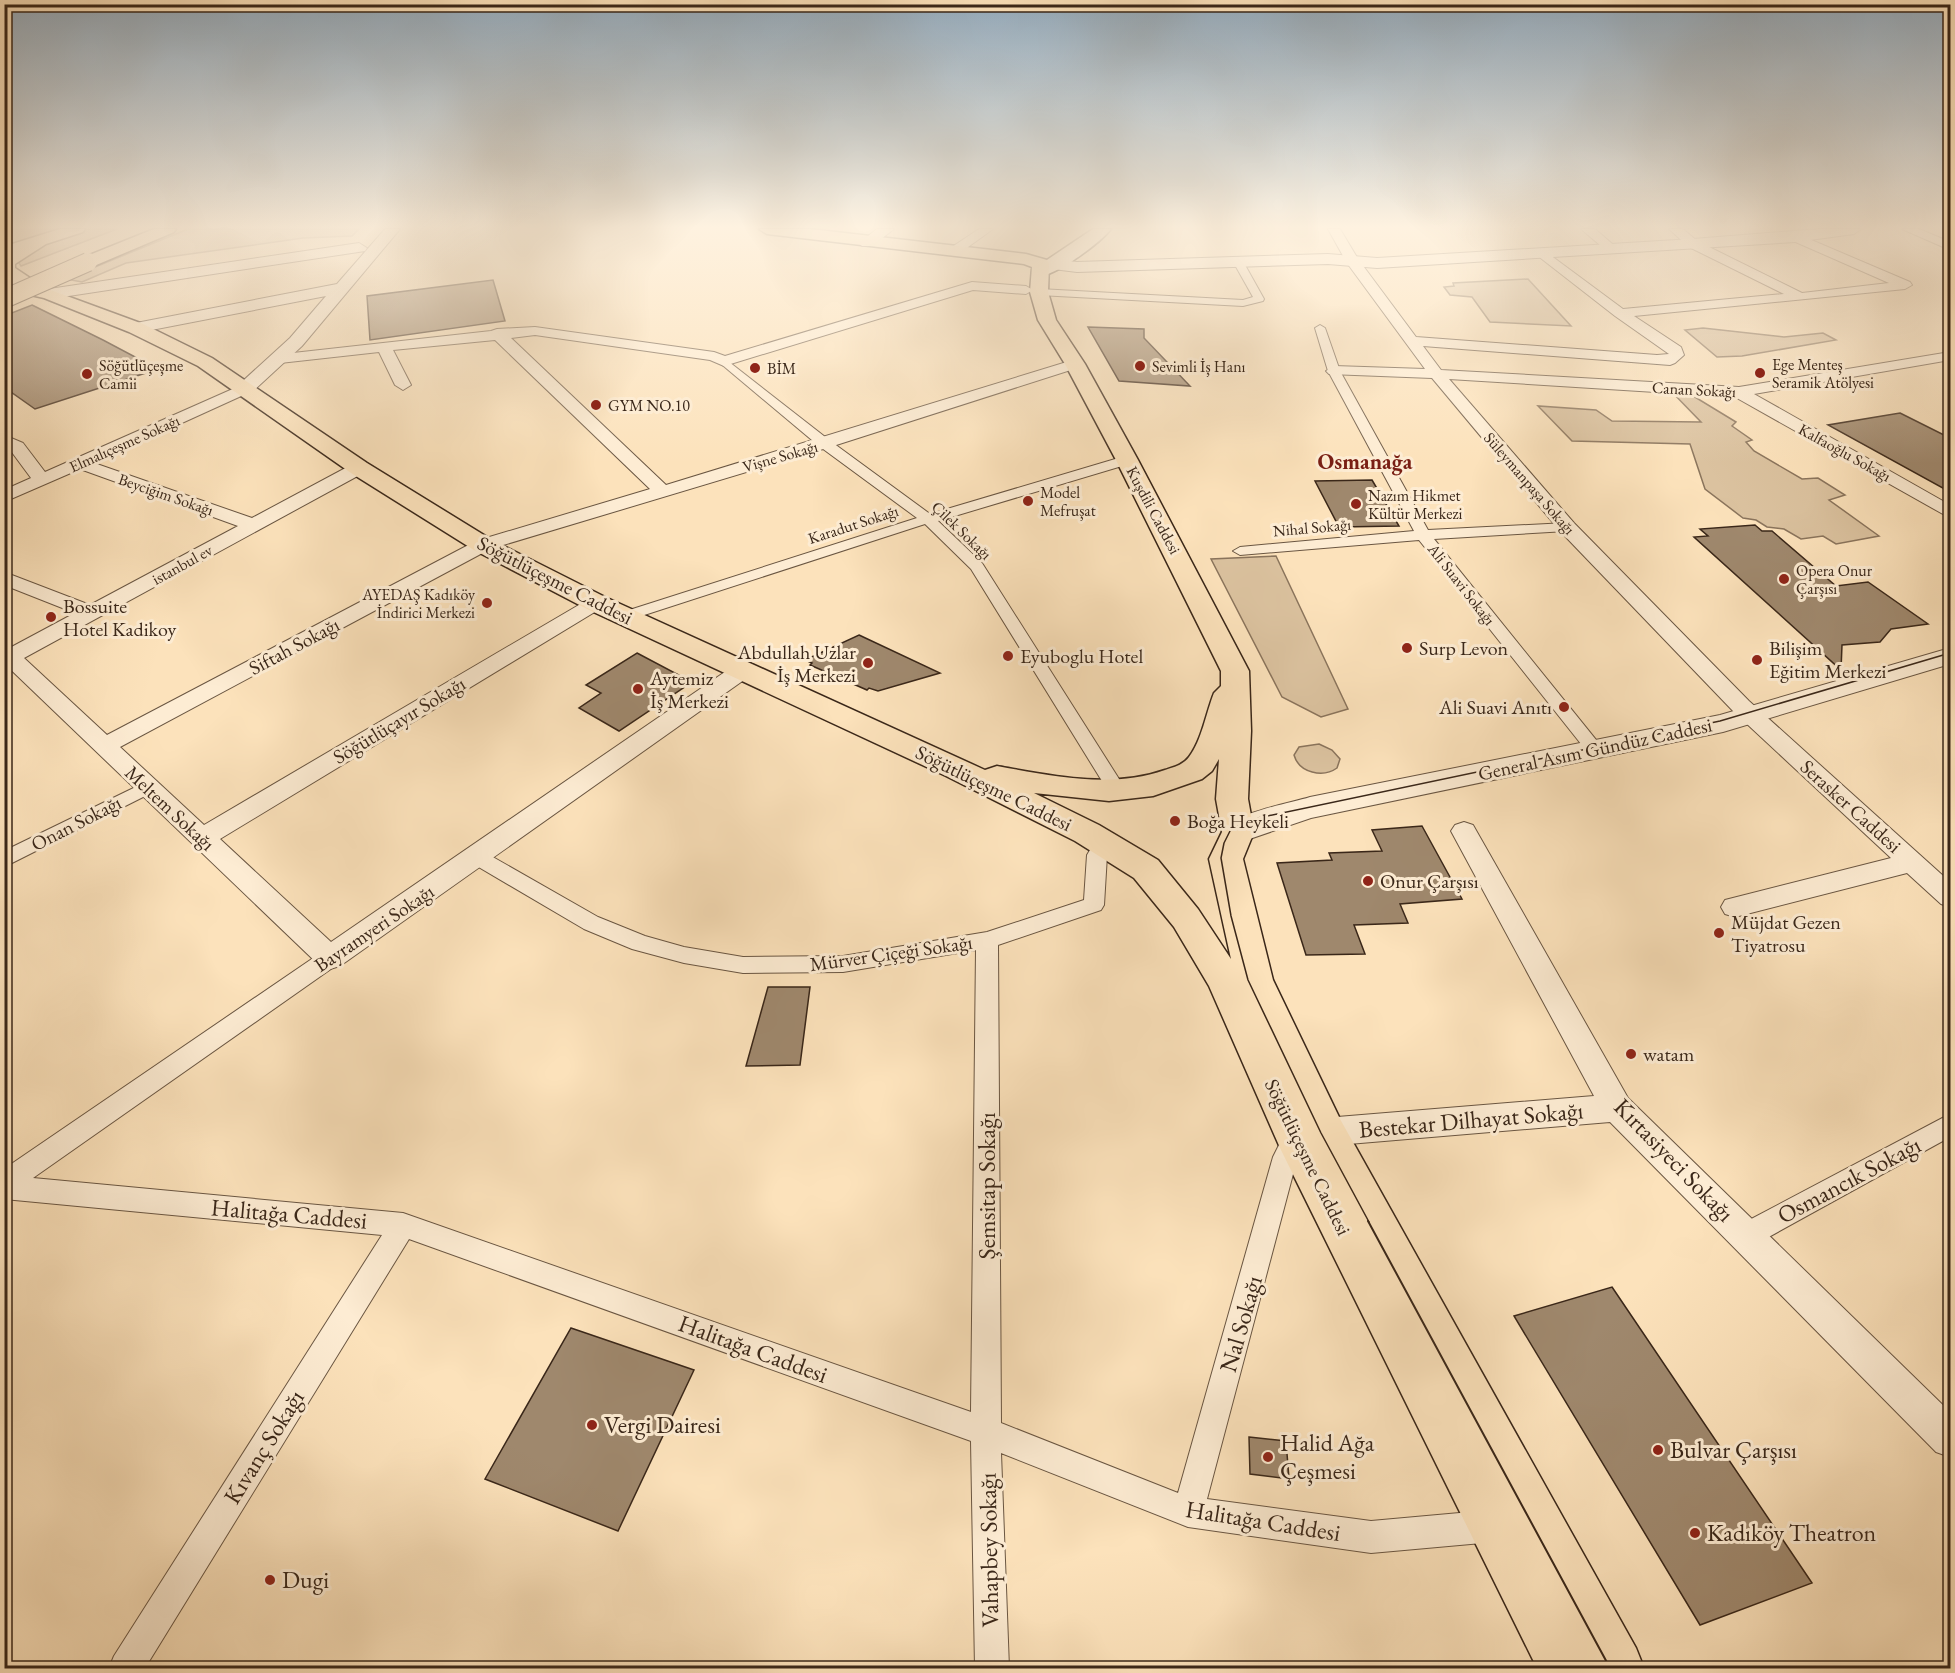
<svg xmlns="http://www.w3.org/2000/svg" width="1955" height="1673" font-family="'EB Garamond',serif">
<style>
.green{fill:#dbc29f;stroke:#8a745c;stroke-width:1.5}
.building{fill:#9f886d;stroke:#3a2719;stroke-width:1.5}
.lines{fill:none;stroke-linecap:round;stroke-linejoin:round}
.pedestrian-casing{stroke:#6a5642;stroke-width:2}
.minor-casing{stroke:#6a5642;stroke-width:2}
.tertiary-casing{stroke:#6a5642;stroke-width:2}
.secondary-casing{stroke:#3a2719;stroke-width:3}
.primary-casing{stroke:#3a2719;stroke-width:3}
.pedestrian{fill:#fdecd3;fill-rule:evenodd}
.minor{fill:#fdecd3;fill-rule:evenodd}
.tertiary{fill:#fdecd3;fill-rule:evenodd}
.secondary{fill:#fdecd3;fill-rule:evenodd}
.primary{fill:#fce2bb;fill-rule:evenodd}
.tram-far1{stroke:#3a2719;stroke-width:1.5}
.tram{stroke:#3a2719;stroke-width:2}
.rail{stroke:#3a2719;stroke-width:2;stroke-dasharray:6 6;stroke-linecap:butt}
.primary-bridge-casing{stroke:#3a2719;stroke-width:20;stroke-linecap:butt}
.primary-bridge{stroke:#fce2bb;stroke-width:18}
.poi-dot{fill:#8f2418;stroke:#fdecd3;stroke-width:2}
.labels{text-anchor:middle;stroke-width:6;stroke-linejoin:round;paint-order:stroke}
.far-poi-label{font-size:16px;fill:#3a2719;stroke:#fdecd3;text-anchor:start}
.far-street-label{font-size:16px;fill:#3a2719;stroke:#fdecd3}
.street-label{font-size:20px;fill:#3a2719;stroke:#fdecd3}
.poi-label{font-size:20px;fill:#3a2719;stroke:#fdecd3;text-anchor:start}
.far-district-label{font-size:22px;font-weight:bold;fill:#7a1f14;stroke:#fdecd3}
.near-street-label{font-size:24px;fill:#3a2719;stroke:#fdecd3}
.near-poi-label{font-size:24px;fill:#3a2719;stroke:#fdecd3;text-anchor:start}
</style>
<rect width="100%" height="100%" fill="#fce2bb"/>
<filter id="stains"><feTurbulence type="fractalNoise" baseFrequency=".00333" numOctaves="4"/><feColorMatrix values="0 0 0 0 .2 0 0 0 0 .09 0 0 0 0 .02 0 0 0 .5 -.17"/></filter>
<radialGradient id="worn" r=".72"><stop offset=".6" stop-color="#630" stop-opacity="0"/><stop offset="1" stop-color="#630" stop-opacity=".3"/></radialGradient>
<path class="green" d="M 4,229 L 66,229 L 37,239 L 5,245 Z
M 86,229 L 117,229 L 21,266 L 19,263 C 28,243 66,236 86,229 Z
M 188,229 L 359,229 L 352,236 L 303,238 L 126,263 L 82,282 L 66,279 Z
M 1528,279 L 1571,326 L 1490,322 L 1472,297 L 1450,295 L 1444,287 L 1454,286 L 1453,283 Z
M 1703,328 L 1784,337 L 1823,333 L 1836,340 L 1742,356 L 1717,357 L 1685,330 Z
M 1668,388 L 1690,394 L 1736,422 L 1732,426 L 1752,440 L 1746,442 L 1754,451 L 1802,479 L 1818,478 L 1845,495 L 1829,500 L 1879,536 L 1836,544 L 1823,536 L 1801,539 L 1784,529 L 1767,527 L 1756,520 L 1743,518 L 1705,489 L 1690,444 L 1572,441 L 1538,406 L 1596,410 L 1612,421 L 1701,422 Z
M 1276,556 L 1348,709 L 1321,717 L 1282,697 L 1211,559 Z
M 1319,744 L 1332,750 L 1340,759 L 1337,768 C 1323,778 1299,773 1294,755 L 1299,747 Z"/>
<path class="building" d="M 493,280 L 505,321 L 370,340 L 367,296 Z
M 32,305 L 103,340 L 158,369 L 35,409 L 4,387 L 4,316 Z
M 1088,327 L 1144,329 L 1144,338 L 1190,386 L 1119,381 Z
M 1900,413 L 1950,438 L 1950,492 L 1828,425 Z
M 1372,480 L 1399,526 L 1339,527 L 1315,481 Z
M 1755,525 L 1762,531 L 1772,531 L 1836,586 L 1868,582 L 1928,624 L 1891,629 L 1880,642 L 1842,645 L 1841,670 L 1694,537 L 1708,536 L 1700,529 Z
M 859,635 L 940,673 L 878,691 L 869,688 L 867,690 L 810,665 L 812,663 L 805,660 Z
M 637,653 L 692,682 L 619,731 L 579,708 L 601,693 L 586,685 Z
M 1422,826 L 1462,899 L 1400,904 L 1408,923 L 1354,925 L 1365,954 L 1306,955 L 1277,863 L 1332,860 L 1329,853 L 1382,851 L 1372,830 Z
M 768,987 L 810,987 L 800,1065 L 746,1066 Z
M 1612,1287 L 1812,1583 L 1700,1625 L 1514,1316 Z
M 571,1328 L 694,1370 L 618,1531 L 485,1479 Z
M 1249,1437 L 1286,1441 L 1289,1479 L 1250,1474 Z"/>
<g class="lines">
<g class="pedestrian-casing">
<path id="pedestrian" d="M 1240,262 L 1245,265 L 1264,299 L 1263,301 L 1243,306 L 1039,295 L 1034,292 L 1039,289 L 1243,300 L 1253,297 L 1235,265 Z
M 1320,325 L 1325,328 L 1340,371 L 1428,530 L 1567,523 L 1574,527 L 1567,531 L 1434,539 L 1601,746 L 1604,750 L 1601,754 L 1589,754 L 1419,540 L 1240,555 L 1233,551 L 1240,547 L 1414,531 L 1328,371 L 1315,328 Z
M 724,358 L 829,440 L 930,514 L 1122,457 L 1132,457 L 1134,460 L 1132,463 L 938,521 L 982,563 L 1126,790 L 1124,794 L 1117,796 L 1110,794 L 971,569 L 925,524 L 632,619 L 620,619 L 618,616 L 620,613 L 917,518 L 819,446 L 720,363 L 718,361 Z
M 148,781 L 155,783 L 157,787 L 155,791 L 4,867 L 4,851 Z
M 1097,848 L 1104,850 L 1107,855 L 1104,905 L 1101,910 L 998,945 L 1001,1423 L 1178,1493 L 1273,1157 L 1287,1129 L 1296,1126 L 1305,1129 L 1308,1137 L 1297,1159 L 1207,1499 L 1371,1521 L 1493,1510 L 1504,1515 L 1509,1526 L 1504,1537 L 1493,1542 L 1371,1553 L 1188,1527 L 1001,1453 L 1009,1668 L 975,1668 L 971,1441 L 409,1239 L 145,1668 L 109,1668 L 114,1656 L 382,1235 L 4,1199 L 4,1169 L 322,952 L 330,950 L 338,952 L 341,958 L 338,964 L 33,1178 L 403,1213 L 971,1412 L 976,950 L 843,972 L 743,973 L 684,963 L 632,949 L 584,929 L 470,862 L 467,857 L 470,852 L 477,850 L 484,852 L 598,917 L 645,936 L 684,947 L 743,957 L 843,956 L 987,932 L 1084,900 L 1087,855 L 1090,850 Z
M 1950,1114 L 1950,1137 L 1756,1244 L 1747,1247 L 1738,1244 L 1734,1235 L 1738,1226 Z"/>
</g>
<g class="minor-casing">
<path id="minor" d="M 979,229 L 993,229 L 957,255 L 949,255 L 947,252 L 949,249 Z
M 1328,229 L 1340,229 L 1358,259 L 1416,337 L 1657,355 L 1669,354 L 1615,316 L 1538,256 L 1536,253 L 1542,249 L 1623,309 L 1784,294 L 1689,247 L 1669,229 L 1683,229 L 1697,241 L 1802,293 L 1889,283 L 1791,240 L 1789,237 L 1795,233 L 1910,282 L 1912,285 L 1905,289 L 1634,316 L 1681,347 L 1684,355 L 1675,363 L 1670,365 L 1423,346 L 1441,370 L 1739,387 L 1950,352 L 1950,360 L 1754,394 L 1950,505 L 1950,518 L 1735,397 L 1449,379 L 1574,523 L 1749,701 L 1950,882 L 1950,907 L 1941,904 L 1907,873 L 1735,917 L 1725,914 L 1721,907 L 1725,900 L 1891,858 L 1733,711 L 1560,531 L 1432,378 L 1329,374 L 1326,371 L 1334,366 L 1425,369 L 1347,263 Z
M 1581,229 L 1595,229 L 1617,248 L 1611,252 L 1607,251 Z
M 1902,229 L 1919,229 L 1950,242 L 1950,250 Z
M 972,282 L 1026,286 L 1033,290 L 1026,294 L 973,290 L 724,366 L 710,360 L 535,335 L 511,338 L 666,485 L 1070,361 L 1080,361 L 1083,364 L 1080,367 L 830,447 L 490,549 L 120,747 L 204,825 L 589,599 L 603,599 L 606,603 L 603,607 L 220,839 L 331,942 L 735,665 L 743,663 L 751,665 L 754,670 L 751,675 L 340,966 L 330,969 L 320,966 L 7,666 L 4,666 L 4,651 L 75,613 L 4,585 L 4,572 L 90,605 L 238,526 L 80,469 L 4,502 L 4,490 L 31,478 L 11,451 L 4,447 L 4,435 L 23,443 L 45,472 L 244,384 L 250,386 L 252,389 L 250,392 L 94,463 L 252,518 L 353,464 L 365,464 L 368,468 L 365,472 L 24,658 L 107,735 L 476,541 L 650,489 L 495,340 L 393,350 L 411,385 L 403,390 L 395,385 L 379,352 L 280,363 L 275,361 L 272,358 L 275,355 L 491,331 L 497,329 L 535,327 L 714,352 L 725,356 Z
M 1464,822 L 1473,825 L 1628,1098 L 1950,1412 L 1950,1457 L 1936,1452 L 1610,1122 L 1325,1146 L 1314,1142 L 1309,1132 L 1314,1122 L 1325,1118 L 1594,1096 L 1451,831 L 1455,825 Z"/>
</g>
<g class="tertiary-casing">
<path id="tertiary" d="M 385,229 L 400,229 L 302,346 L 251,393 L 237,393 L 234,389 L 290,338 L 326,296 L 136,333 L 130,332 L 127,328 L 130,324 L 136,323 L 337,284 Z
M 877,229 L 894,229 L 872,246 L 862,246 L 859,243 Z
M 1819,229 L 1861,229 L 1854,234 L 1795,242 L 1377,268 L 1328,264 L 1077,272 L 1053,269 L 1045,264 L 1053,259 L 1077,262 L 1328,254 L 1377,258 L 1693,239 Z
M 359,243 L 367,248 L 365,251 L 49,299 L 41,294 L 49,289 Z
M 1950,648 L 1950,664 L 1723,732 L 1311,818 L 1238,843 L 1227,840 L 1222,832 C 1234,812 1288,804 1310,797 L 1720,715 Z"/>
</g>
<g class="secondary-casing">
<path id="secondary" d="M 1093,229 L 1111,229 C 1100,243 1051,280 1035,276 L 1032,272 L 1035,268 Z"/>
</g>
<g class="primary-casing">
<path id="primary" d="M 60,229 L 85,229 L 83,232 L 46,244 L 15,264 L 15,268 L 45,288 L 143,324 L 212,358 L 367,463 L 492,540 L 605,597 L 985,770 L 997,766 C 1052,776 1111,789 1165,770 C 1174,767 1183,765 1189,757 C 1202,740 1206,713 1214,693 L 1221,686 L 1221,671 L 1116,460 L 1065,364 L 1038,320 L 1030,292 L 1032,267 L 1024,264 L 767,234 L 759,229 L 810,229 L 1026,254 L 1047,260 L 1049,264 L 1048,292 L 1056,320 L 1085,364 L 1138,460 L 1249,671 L 1251,731 L 1248,799 L 1254,832 L 1243,859 L 1273,980 L 1340,1119 L 1636,1648 L 1644,1668 L 1537,1668 L 1281,1150 L 1209,986 L 1174,927 L 1134,878 L 1075,841 L 946,776 L 587,609 L 474,550 L 351,473 L 198,366 L 129,332 L 44,298 L 4,289 L 4,279 L 12,281 L 4,276 L 4,256 L 11,252 L 7,248 L 9,245 ZM 1219,759 L 1216,799 L 1222,832 L 1209,859 L 1231,959 L 1198,909 L 1158,860 L 1099,825 L 1034,793 L 1109,801 L 1153,796 L 1202,779 L 1212,771 Z
M 154,229 L 176,229 L 174,232 L 94,266 L 88,267 L 80,262 L 82,258 Z"/>
</g>
<use href="#pedestrian" class="pedestrian"/>
<use href="#minor" class="minor"/>
<use href="#tertiary" class="tertiary"/>
<use href="#secondary" class="secondary"/>
<use href="#primary" class="primary"/>
<path class="tram-far1" d="M 1369,1222 L 1321,1133 L 1248,980 L 1231,916 L 1221,858 L 1224,843 L 1231,829 L 1258,818 L 1720,721 L 1950,653"/>
<path class="tram" d="M 1368,1221 L 1610,1668"/>
<path class="rail" d="M 4,230 L 7,229"/>
<g class="primary-bridge-casing">
<path id="primary-bridge" d="M 4,299 L 88,262"/>
</g>
<use href="#primary-bridge" class="primary-bridge"/>
</g>
<linearGradient id="sky" x2="0" y2="1"><stop stop-color="#95adc0"/><stop offset="0.49" stop-color="#fef2e0"/><stop offset="1" stop-color="#fef2e0" stop-opacity="0"/></linearGradient>
<rect width="1955" height="463" fill="url(#sky)"/>
<g class="poi-dot">
<circle cx="1140" cy="366" r="6"/>
<circle cx="755" cy="368" r="6"/>
<circle cx="1760" cy="373" r="6"/>
<circle cx="87" cy="374" r="6"/>
<circle cx="596" cy="405" r="6"/>
<circle cx="1028" cy="501" r="6"/>
<circle cx="1356" cy="504" r="6"/>
<circle cx="1784" cy="579" r="6"/>
<circle cx="487" cy="603" r="6"/>
<circle cx="51" cy="617" r="6"/>
<circle cx="1407" cy="648" r="6"/>
<circle cx="1008" cy="656" r="6"/>
<circle cx="1757" cy="660" r="6"/>
<circle cx="868" cy="663" r="6"/>
<circle cx="638" cy="689" r="6"/>
<circle cx="1564" cy="707" r="6"/>
<circle cx="1175" cy="821" r="6"/>
<circle cx="1368" cy="881" r="6"/>
<circle cx="1719" cy="933" r="6"/>
<circle cx="1631" cy="1054" r="6"/>
<circle cx="592" cy="1425" r="6"/>
<circle cx="1658" cy="1450" r="6"/>
<circle cx="1268" cy="1457" r="6"/>
<circle cx="1695" cy="1533" r="6"/>
<circle cx="270" cy="1580" r="6"/>
</g>
<g class="labels">
<g class="far-poi-label">
<text x="1772" y="370">Ege Menteş<tspan x="1772" dy="18">Seramik Atölyesi</tspan></text>
<text x="99" y="371">Söğütlüçeşme<tspan x="99" dy="18">Camii</tspan></text>
<text x="1152" y="372">Sevimli İş Hanı</text>
<text x="767" y="374">BİM</text>
<text x="608" y="411">GYM NO.10</text>
<text x="1040" y="498">Model<tspan x="1040" dy="18">Mefruşat</tspan></text>
<text x="1368" y="501">Nazım Hikmet<tspan x="1368" dy="18">Kültür Merkezi</tspan></text>
<text x="1796" y="576">Opera Onur<tspan x="1796" dy="18">Çarşısı</tspan></text>
<text x="475" y="600" text-anchor="end">AYEDAŞ Kadıköy<tspan x="475" dy="18">İndirici Merkezi</tspan></text>
</g>
<g class="far-street-label">
<text transform="translate(1694 389) rotate(3)" y="6">Canan Sokağı</text>
<text transform="translate(124 443) rotate(-24)" y="6">Elmalıçeşme Sokağı</text>
<text transform="translate(1845 452) rotate(29)" y="6">Kalfaoğlu Sokağı</text>
<text transform="translate(780 456) rotate(-16)" y="6">Vişne Sokağı</text>
<text transform="translate(1530 483) rotate(49)" y="6">Süleymanpaşa Sokağı</text>
<text transform="translate(166 494) rotate(19)" y="6">Beyciğim Sokağı</text>
<text transform="translate(1154 510) rotate(62)" y="6">Kuşdili Caddesi</text>
<text transform="translate(853 524) rotate(-18)" y="6">Karadut Sokağı</text>
<text transform="translate(1312 527) rotate(-5)" y="6">Nihal Sokağı</text>
<text transform="translate(962 530) rotate(44)" y="6">Çilek Sokağı</text>
<text transform="translate(182 564) rotate(-29)" y="6">istanbul ev</text>
<text transform="translate(1462 584) rotate(52)" y="6">Ali Suavi Sokağı</text>
</g>
<g class="street-label">
<text transform="translate(555 580) rotate(27)" y="7">Söğütlüçeşme Caddesi</text>
<text transform="translate(294 646) rotate(-28)" y="7">Siftah Sokağı</text>
<text transform="translate(399 720) rotate(-31)" y="7">Söğütlüçayır Sokağı</text>
<text transform="translate(1595 749) rotate(-12)" y="7">General Asım Gündüz Caddesi</text>
<text transform="translate(994 788) rotate(26)" y="7">Söğütlüçeşme Caddesi</text>
<text transform="translate(1851 806) rotate(42)" y="7">Serasker Caddesi</text>
<text transform="translate(170 808) rotate(43)" y="7">Meltem Sokağı</text>
<text transform="translate(76 823) rotate(-27)" y="7">Onan Sokağı</text>
<text transform="translate(374 928) rotate(-34)" y="7">Bayramyeri Sokağı</text>
<text transform="translate(891 953) rotate(-8)" y="7">Mürver Çiçeği Sokağı</text>
<text transform="translate(1308 1157) rotate(64)" y="7">Söğütlüçeşme Caddesi</text>
</g>
<g class="poi-label">
<text x="63" y="613">Bossuite<tspan x="63" dy="23">Hotel Kadikoy</tspan></text>
<text x="1419" y="655">Surp Levon</text>
<text x="1769" y="655">Bilişim<tspan x="1769" dy="23">Eğitim Merkezi</tspan></text>
<text x="856" y="659" text-anchor="end">Abdullah Uzlar<tspan x="856" dy="23">İş Merkezi</tspan></text>
<text x="1020" y="663">Eyuboglu Hotel</text>
<text x="650" y="685">Aytemiz<tspan x="650" dy="23">İş Merkezi</tspan></text>
<text x="1552" y="714" text-anchor="end">Ali Suavi Anıtı</text>
<text x="1187" y="828">Boğa Heykeli</text>
<text x="1380" y="888">Onur Çarşısı</text>
<text x="1731" y="929">Müjdat Gezen<tspan x="1731" dy="23">Tiyatrosu</tspan></text>
<text x="1643" y="1061">watam</text>
</g>
<g class="far-district-label">
<text x="1365" y="469">Osmanağa</text>
</g>
<g class="near-street-label">
<text transform="translate(1471 1120) rotate(-5)" y="8">Bestekar Dilhayat Sokağı</text>
<text transform="translate(1674 1160) rotate(46)" y="8">Kırtasiyeci Sokağı</text>
<text transform="translate(1849 1180) rotate(-28)" y="8">Osmancık Sokağı</text>
<text transform="translate(987 1186) rotate(-90)" y="8">Şemsitap Sokağı</text>
<text transform="translate(289 1214) rotate(5)" y="8">Halitağa Caddesi</text>
<text transform="translate(1241 1324) rotate(-74)" y="8">Nal Sokağı</text>
<text transform="translate(753 1349) rotate(20)" y="8">Halitağa Caddesi</text>
<text transform="translate(264 1447) rotate(-58)" y="8">Kıvanç Sokağı</text>
<text transform="translate(1263 1521) rotate(9)" y="8">Halitağa Caddesi</text>
<text transform="translate(989 1550) rotate(-91)" y="8">Vahapbey Sokağı</text>
</g>
<g class="near-poi-label">
<text x="604" y="1433">Vergi Dairesi</text>
<text x="1280" y="1451">Halid Ağa<tspan x="1280" dy="28">Çeşmesi</tspan></text>
<text x="1670" y="1458">Bulvar Çarşısı</text>
<text x="1707" y="1541">Kadıköy Theatron</text>
<text x="282" y="1588">Dugi</text>
</g>
</g>
<rect width="1955" height="1673" fill="none" stroke="#fce2bb" stroke-width="24"/>
<rect x="6" y="6" width="1943" height="1661" fill="none" stroke="#3a2719" stroke-width="3"/>
<rect x="12" y="12" width="1931" height="1649" fill="none" stroke="#3a2719" stroke-width="1.5"/>
<rect width="100%" height="100%" filter="url(#stains)"/>
<rect width="100%" height="100%" fill="url(#worn)"/>
</svg>
